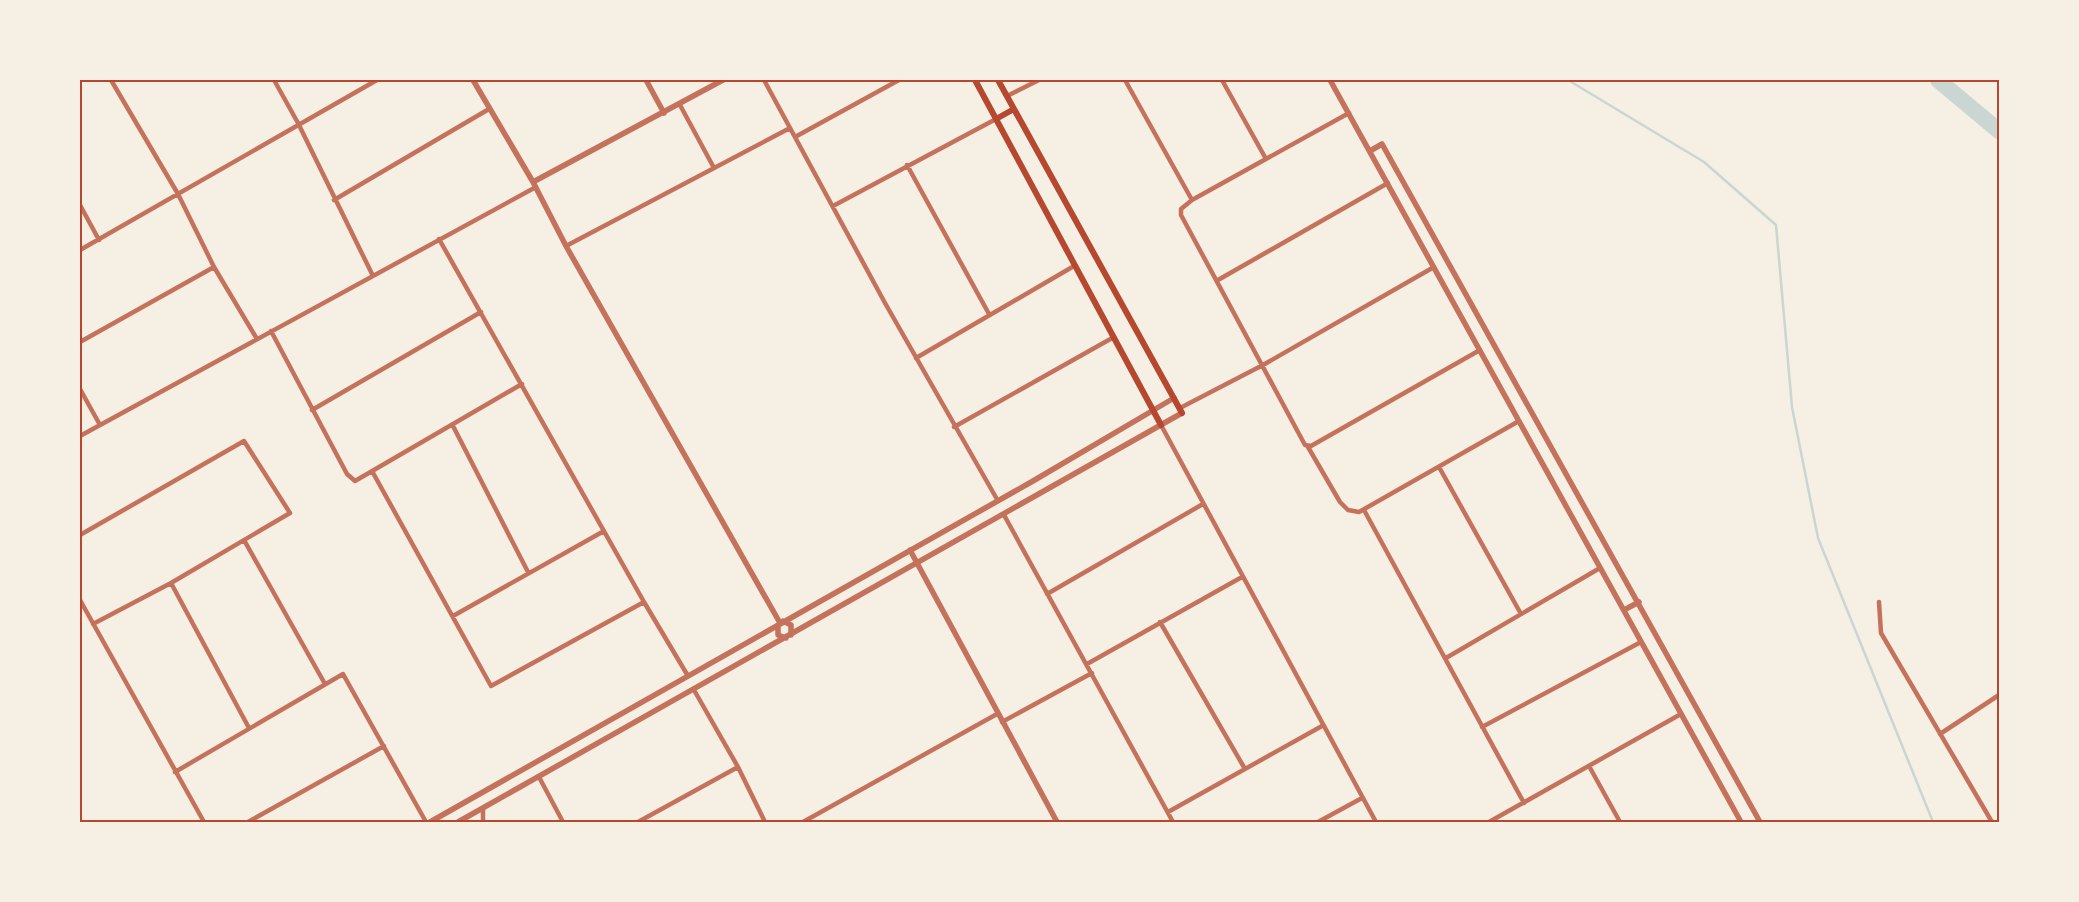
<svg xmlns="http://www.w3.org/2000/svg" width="2079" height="902" font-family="Figtree,sans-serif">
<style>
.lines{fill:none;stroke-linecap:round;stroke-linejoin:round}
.stream{stroke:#c9d6d2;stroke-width:2.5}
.river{stroke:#c9d6d2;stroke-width:16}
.minor{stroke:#c5725c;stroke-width:4.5}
.tertiary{stroke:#c5725c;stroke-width:5.5}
.secondary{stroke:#b5482f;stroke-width:6}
.neatline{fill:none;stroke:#b5482f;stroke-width:2}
</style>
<rect width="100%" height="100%" fill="#f6efe4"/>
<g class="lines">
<path class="stream" d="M 1568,80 L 1704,162 L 1776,225 L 1792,407 L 1818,538 L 1933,822"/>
<path class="river" d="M 1938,80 L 1999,131"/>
<path class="minor" d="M 111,80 L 178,194 L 214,267 L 257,339
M 274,80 L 298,123 L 373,276
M 764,80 L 885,303 L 998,501
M 1125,80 L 1192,200
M 1222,80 L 1266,159
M 1007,96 L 1039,80
M 680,105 L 714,168
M 1349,113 L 1192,200 L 1181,209 L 1181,215 L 1305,445 L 1311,446 L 1480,350
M 795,137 L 899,80
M 907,165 L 989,314
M 334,200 L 489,109
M 80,205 L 99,240
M 833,206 L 996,119
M 439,239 L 644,602 L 688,676
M 566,246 L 790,128
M 80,250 L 377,80
M 1218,280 L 1388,183
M 271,331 L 347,474 L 355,481 L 522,384
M 80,342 L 214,267
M 916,358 L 1074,266
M 80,389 L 100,425
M 1180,408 L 1263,365 L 1434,267
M 312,410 L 481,312
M 1161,425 L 1376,822
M 453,426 L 528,572
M 954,427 L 1114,337
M 80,436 L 536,187
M 1308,447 L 1340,502 L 1348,510 L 1359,512 L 1519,421
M 1439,467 L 1521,614
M 372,471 L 491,686 L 644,602
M 1364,510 L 1524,803
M 1004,515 L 1173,822
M 80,535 L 244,441 L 290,513 L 171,583 L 93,624
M 244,540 L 325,684
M 171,583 L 249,728
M 1047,594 L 1203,504
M 80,600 L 204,822
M 1879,602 L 1881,633 L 1992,822
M 453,616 L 604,531
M 1160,622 L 1245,769
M 1446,658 L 1600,568
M 1087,664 L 1242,577
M 694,690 L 738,767 L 765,822
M 1002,722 L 1092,673
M 1482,727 L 1641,642
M 1940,734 L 1999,695
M 1589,766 L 1620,822
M 175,772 L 343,674 L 426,822
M 539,777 L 563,822
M 483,808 L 483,822
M 1168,812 L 1322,726
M 248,822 L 384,746
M 638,822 L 738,767
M 803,822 L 997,714
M 1318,822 L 1362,798
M 1489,822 L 1681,714"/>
<path class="tertiary" d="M 473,80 L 533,182 L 566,246 L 780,623
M 646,80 L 664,113
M 1330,80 L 1741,822
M 1370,151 L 1382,144 L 1760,822
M 533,182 L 723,80
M 910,550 L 1057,822
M 1624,610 L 1639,602
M 783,621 L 791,625 L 791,635
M 778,625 L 778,635 L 786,638
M 430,822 L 1033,481 L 1174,398
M 458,822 L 1182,413"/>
<path class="secondary" d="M 975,80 L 1161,425
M 998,80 L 1182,413
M 996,119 L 1014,109"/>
</g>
<rect width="2079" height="902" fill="none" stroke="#f6efe4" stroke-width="162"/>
<rect x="81" y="81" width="1917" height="740" class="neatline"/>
</svg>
